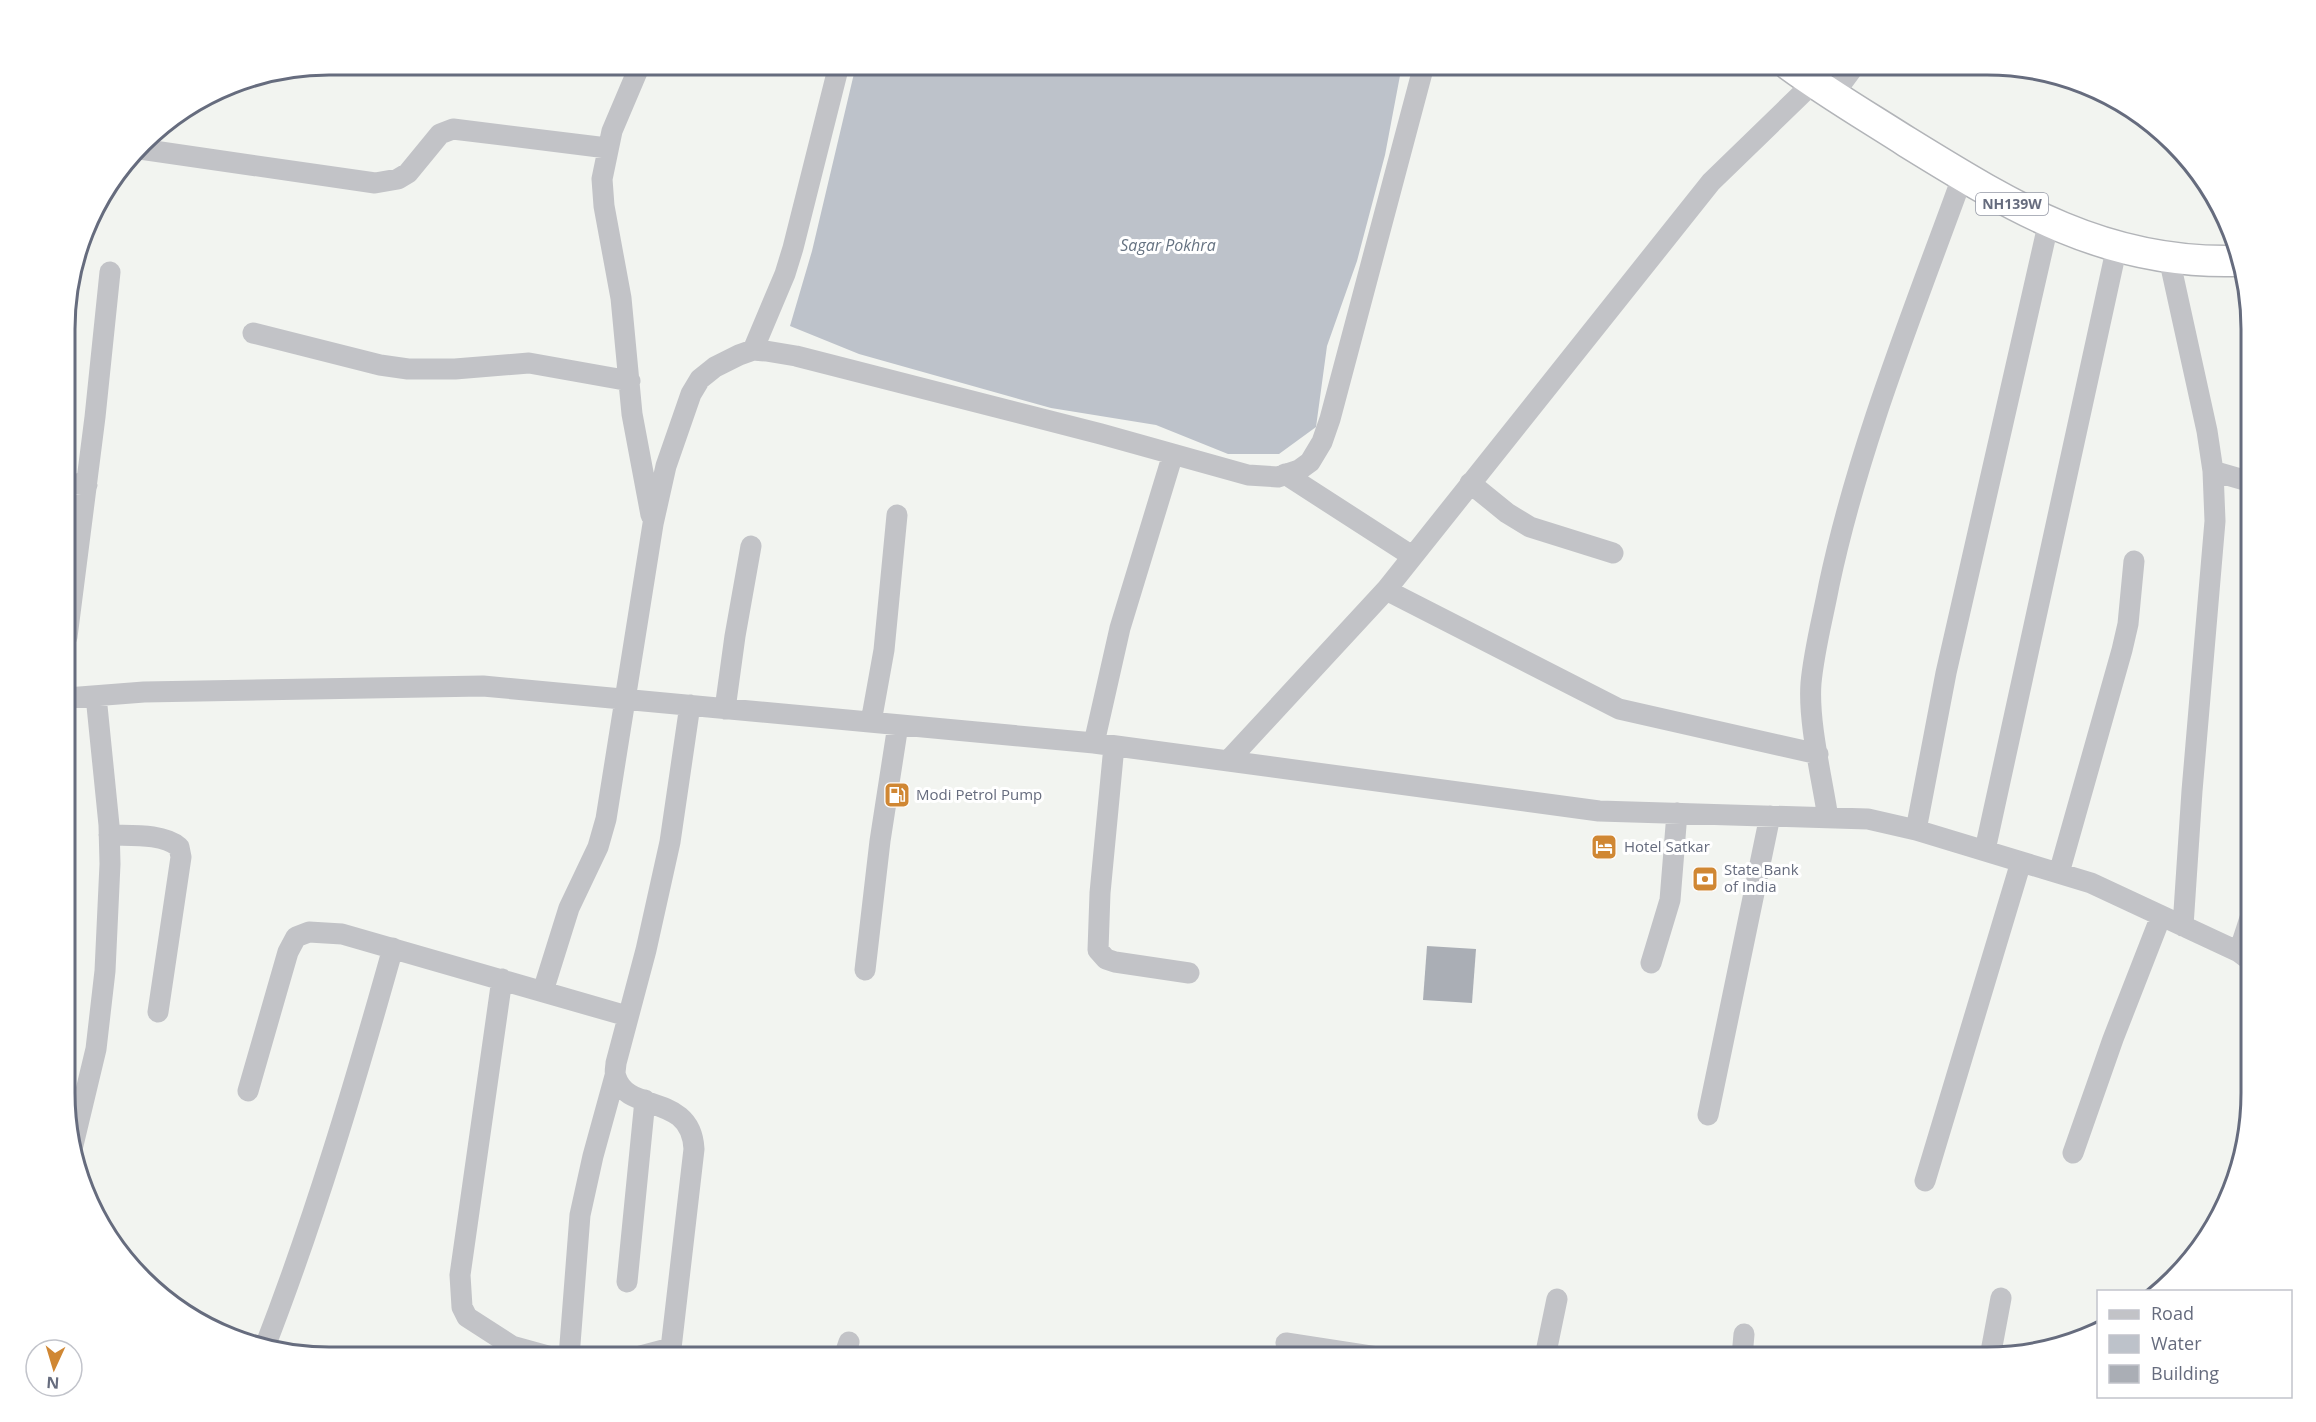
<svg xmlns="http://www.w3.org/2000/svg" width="2316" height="1422" font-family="'Open Sans',sans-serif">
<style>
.water{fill:#bdc2ca}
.building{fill:#aaaeb5}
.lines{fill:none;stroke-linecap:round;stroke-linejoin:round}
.highway-casing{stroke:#b2b4b8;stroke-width:33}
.minor{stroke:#c2c3c7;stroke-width:21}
.highway{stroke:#fff;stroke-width:30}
.labels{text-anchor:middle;stroke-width:6;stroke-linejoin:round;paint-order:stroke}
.shield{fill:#fff;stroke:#9498a5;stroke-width:1.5}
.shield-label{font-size:14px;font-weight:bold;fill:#666c7e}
.poi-label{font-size:15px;fill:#666c7e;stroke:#fff;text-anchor:start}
.water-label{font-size:16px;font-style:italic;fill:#667382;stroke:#fff}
.rim{fill:none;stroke:#666c7e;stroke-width:3}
</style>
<rect width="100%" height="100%" fill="#f2f4f0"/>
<path class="water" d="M 856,65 L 1402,65 L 1385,155 L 1357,261 L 1327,346 L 1316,427 L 1279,454 L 1228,454 L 1156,425 L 1051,408 L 859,354 L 790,326 L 812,251 Z"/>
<path class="building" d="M 1427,946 L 1476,949 L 1472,1003 L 1423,1000 Z"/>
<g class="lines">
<g class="highway-casing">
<path id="highway" d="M 1789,65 C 1827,93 1868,117 1907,142 C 2014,208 2105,264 2235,261"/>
</g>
<path class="minor" d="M 640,65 L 612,131 L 602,179 L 604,206 L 621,298 L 632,414 L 651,515
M 1833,95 L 1855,65
M 140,149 L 375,183 L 398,179 L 408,173 L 440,134 L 453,129 L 607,148
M 2169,258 L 2207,431 L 2213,471 L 2215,521 L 2192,791 L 2183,926
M 253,333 L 380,365 L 408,369 L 455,369 L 529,363 L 630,381
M 753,350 L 785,274 L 793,248 L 839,65
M 2213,471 L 2251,482
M 1285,474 L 1412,556
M 67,483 L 87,485
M 1470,483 L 1507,513 L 1530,527 L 1613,553
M 1386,590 L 1619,709 L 1818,754
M 67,637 L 95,417 L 110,272
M 67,698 L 144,692 L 483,686 L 1094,743 L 1599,811 L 1868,819 L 1916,830 L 2091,883 L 2239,952 L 2251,961
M 725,709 L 735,636 L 751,546
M 871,722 L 884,650 L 897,515
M 1094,743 L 1120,628 L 1173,454
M 1114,746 L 1100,893 L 1098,950 L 1106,959 L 1115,962 L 1189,973
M 1228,761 L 1386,590 L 1711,182 L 1813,83
M 1828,818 C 1822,778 1808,722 1811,683 C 1814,650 1823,617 1829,585 C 1859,444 1914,310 1963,175
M 1916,830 L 1946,673 L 2049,221
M 109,835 C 130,836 162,833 179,847 L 181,857 L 158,1012
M 1985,850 L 2117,246
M 2059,873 L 2122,650 L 2128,624 L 2134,561
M 2239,952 L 2251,915
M 1651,963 L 1670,900 L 1677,813
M 865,970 L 880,841 L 898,725
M 502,979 L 460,1275 L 462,1307 L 467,1317 L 512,1346 L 552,1357
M 543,991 L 569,908 L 598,847 L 606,819 L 653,524 L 666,466 L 691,394 L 700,379 L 715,367 L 739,355 L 753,350 L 766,351 L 796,356 L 1101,434 L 1248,475 L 1278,477 L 1299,470 L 1310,462 L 1322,442 L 1330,419 L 1424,65
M 248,1091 L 288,952 L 296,937 L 309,932 L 342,934 L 627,1016
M 1708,1115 L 1770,816
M 73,1145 L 96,1049 L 105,971 L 110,864 L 109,825 L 96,696
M 2073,1153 L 2113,1039 L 2161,916
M 1925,1181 L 2021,862
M 627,1282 L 645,1100
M 1286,1343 L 1377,1357
M 264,1349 C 315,1218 355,1083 393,948
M 569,1357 L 580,1215 L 593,1156 L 615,1076
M 637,1357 L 671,1348
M 670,1357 L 694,1149 C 691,1092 627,1114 616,1077 C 614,1073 616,1067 616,1063 L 646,950 L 670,842 L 690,705
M 844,1357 L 849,1342
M 1545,1357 L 1557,1299
M 1742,1357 L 1744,1334
M 1990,1357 L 2001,1298"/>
<use href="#highway" class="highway"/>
</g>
<defs>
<g id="fuel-square" transform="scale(1.35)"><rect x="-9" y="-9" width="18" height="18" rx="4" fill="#d08733" stroke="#fff"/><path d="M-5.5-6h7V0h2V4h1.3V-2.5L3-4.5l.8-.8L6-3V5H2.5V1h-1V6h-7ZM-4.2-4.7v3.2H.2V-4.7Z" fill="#fff"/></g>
<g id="hotel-square" transform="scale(1.35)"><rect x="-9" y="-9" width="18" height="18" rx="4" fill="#d08733" stroke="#fff"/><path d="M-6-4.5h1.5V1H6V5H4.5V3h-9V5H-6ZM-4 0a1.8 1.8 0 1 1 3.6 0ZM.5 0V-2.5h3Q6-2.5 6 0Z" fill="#fff"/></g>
<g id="bank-square" transform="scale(1.35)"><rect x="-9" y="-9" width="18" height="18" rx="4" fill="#d08733" stroke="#fff"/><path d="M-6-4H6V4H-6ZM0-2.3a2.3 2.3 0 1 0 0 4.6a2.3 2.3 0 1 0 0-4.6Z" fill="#fff"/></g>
</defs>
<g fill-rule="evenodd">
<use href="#fuel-square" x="897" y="795"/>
<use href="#hotel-square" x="1604" y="847"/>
<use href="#bank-square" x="1705" y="879"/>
</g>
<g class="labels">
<rect class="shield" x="1976" y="193" width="72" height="22" rx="4.5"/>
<g class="shield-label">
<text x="2012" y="209">NH139W</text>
</g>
<g class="poi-label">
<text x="916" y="800">Modi Petrol Pump</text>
<text x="1624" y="852">Hotel Satkar</text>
<text x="1724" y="875">State Bank<tspan x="1724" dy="17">of India</tspan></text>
</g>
<g class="water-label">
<text x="1168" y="251">Sagar Pokhra</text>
</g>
</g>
<path d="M0 0H2316V1422H0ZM329 75H1987A254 254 0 0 1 2241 329V1093A254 254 0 0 1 1987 1347H329A254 254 0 0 1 75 1093V329A254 254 0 0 1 329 75Z" fill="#fff" fill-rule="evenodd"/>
<path class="rim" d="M329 75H1987A254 254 0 0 1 2241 329V1093A254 254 0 0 1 1987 1347H329A254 254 0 0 1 75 1093V329A254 254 0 0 1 329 75Z"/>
<rect x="2097" y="1290" width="195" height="108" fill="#ffffff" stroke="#c2c4cb" stroke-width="1.5"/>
<rect x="2109" y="1310" width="30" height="9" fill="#c2c3c7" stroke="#c2c4cb" stroke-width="1.5"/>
<text x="2151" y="1320" font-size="18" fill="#666c7e">Road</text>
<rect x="2109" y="1335" width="30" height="18" fill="#bdc2ca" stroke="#c2c4cb" stroke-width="1.5"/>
<text x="2151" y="1350" font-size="18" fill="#666c7e">Water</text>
<rect x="2109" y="1365" width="30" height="18" fill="#aaaeb5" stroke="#c2c4cb" stroke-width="1.5"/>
<text x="2151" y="1380" font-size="18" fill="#666c7e">Building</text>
<g transform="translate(54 1368) rotate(184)"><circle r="28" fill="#ffffff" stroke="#c2c4cb" stroke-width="1.5"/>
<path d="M0-4.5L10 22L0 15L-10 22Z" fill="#d08733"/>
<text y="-9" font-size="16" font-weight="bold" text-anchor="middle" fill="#666c7e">N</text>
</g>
</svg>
